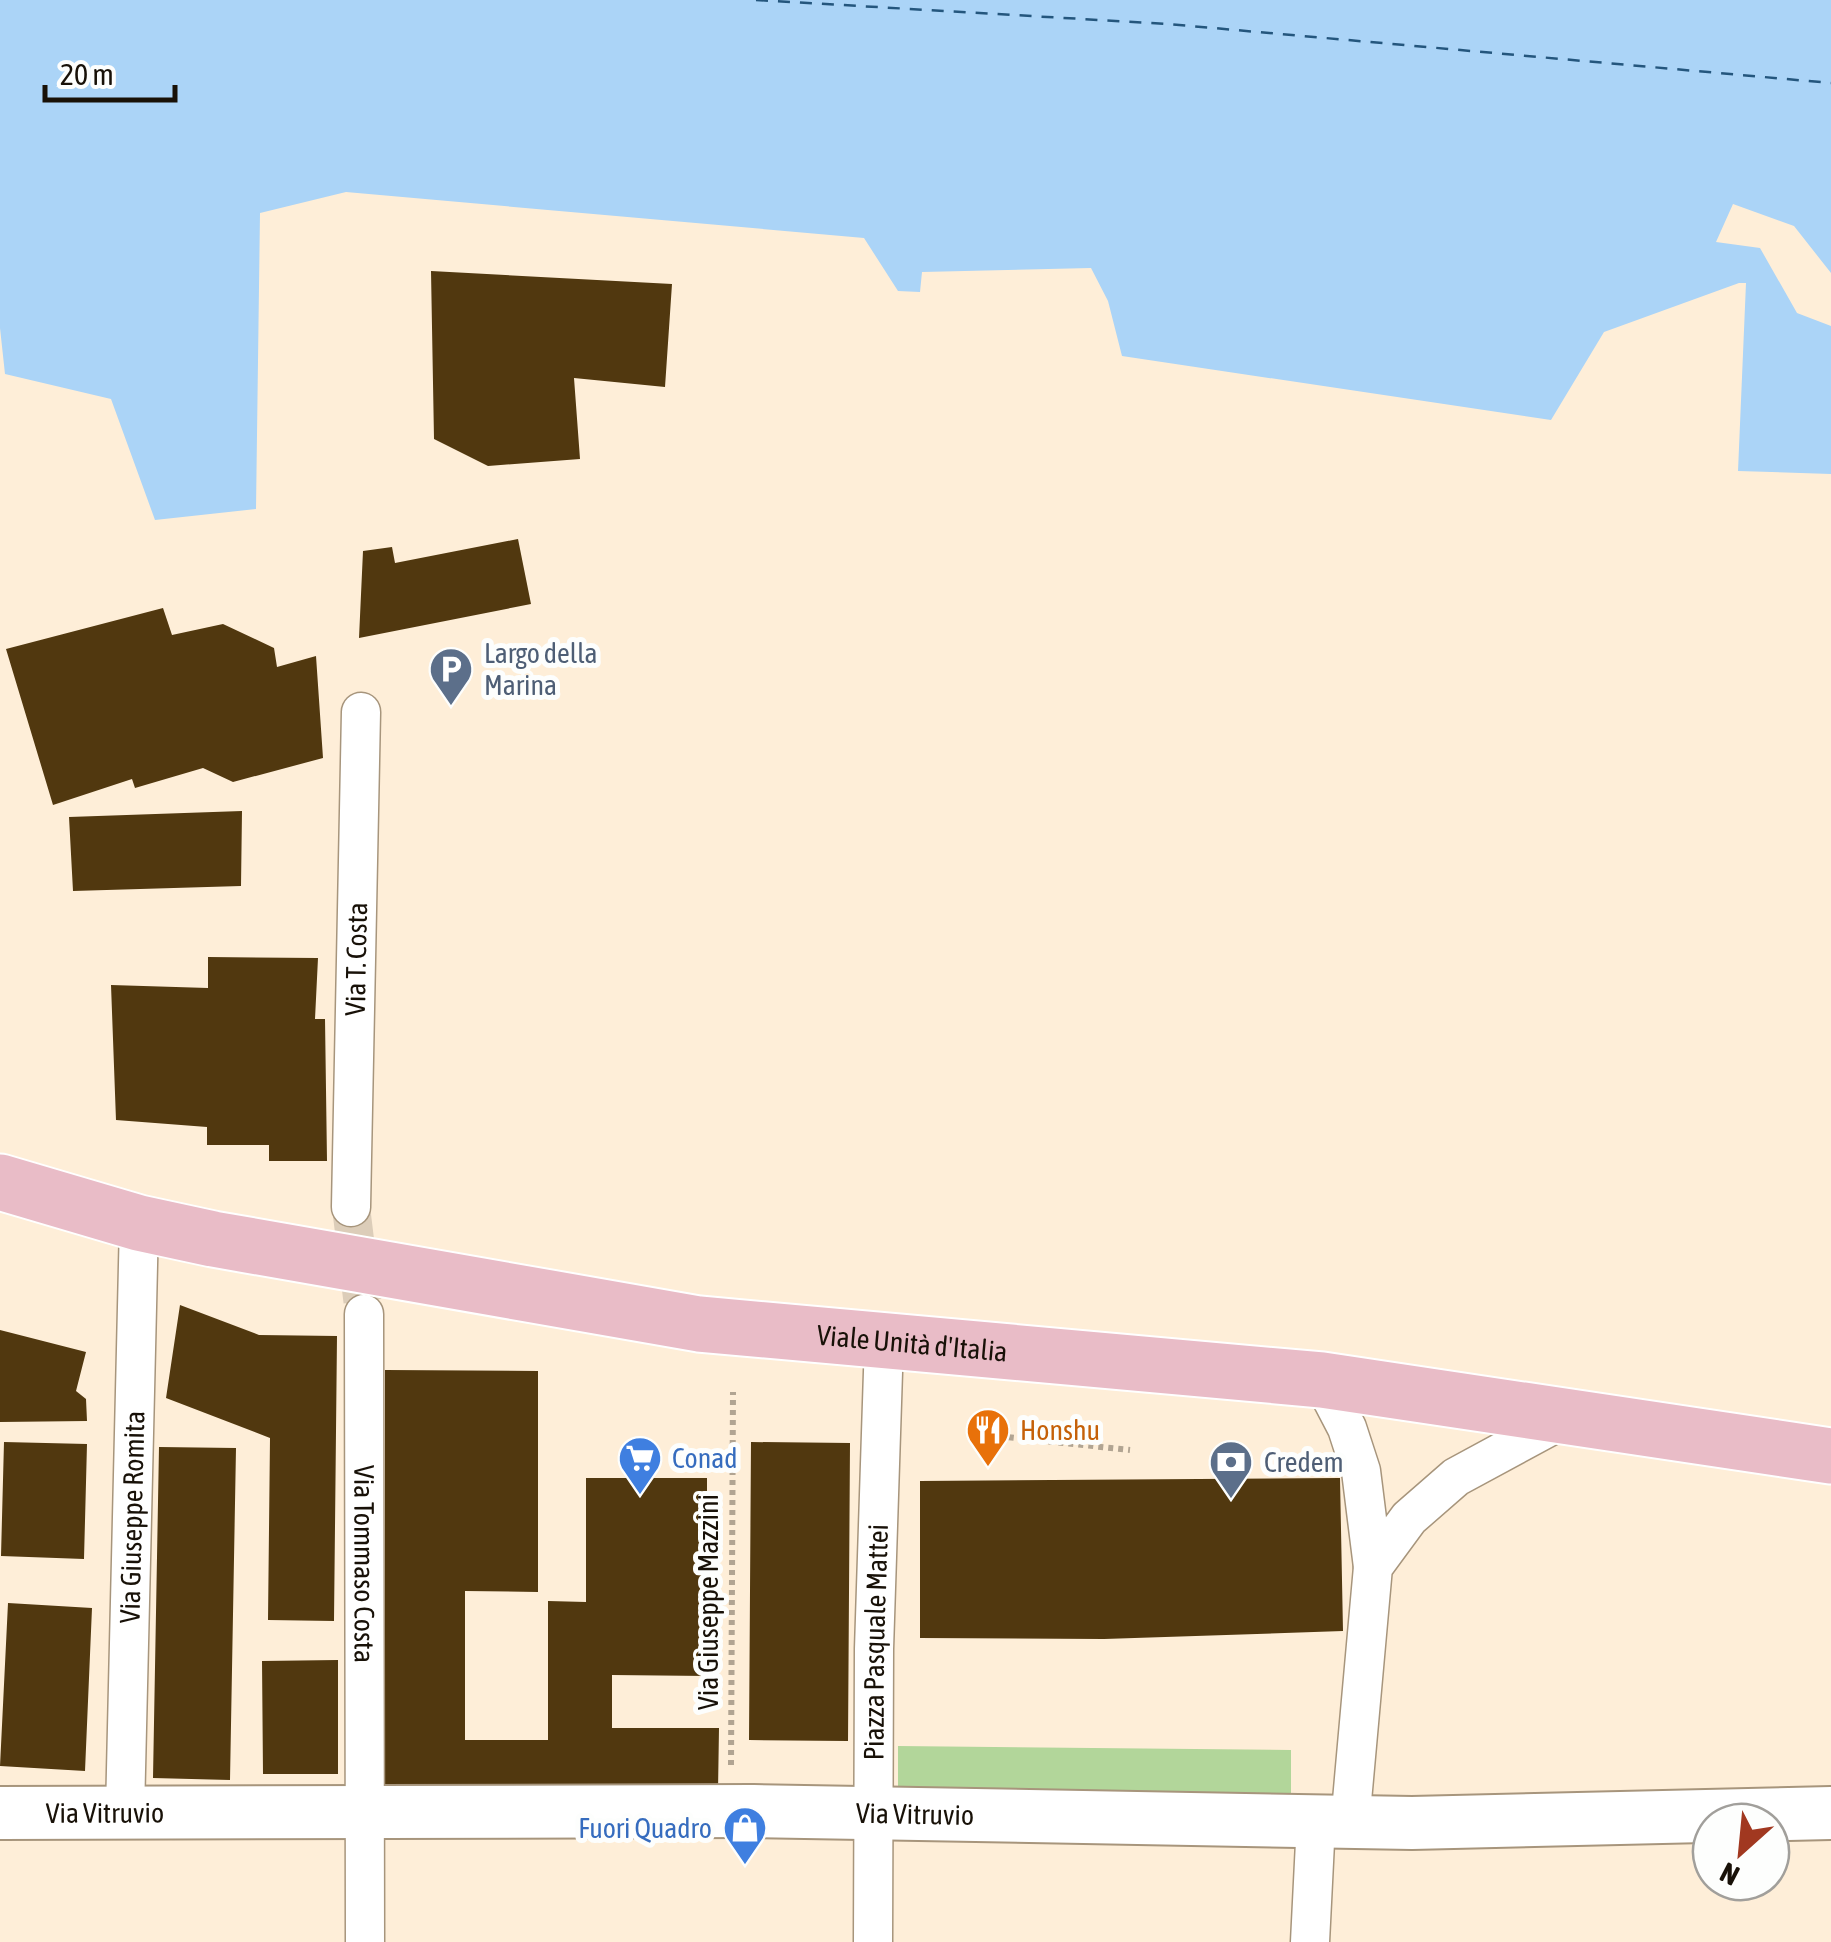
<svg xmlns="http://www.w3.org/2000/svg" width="1831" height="1942" font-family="'Asap Condensed',sans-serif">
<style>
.green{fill:#b2d69a}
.water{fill:#abd4f7}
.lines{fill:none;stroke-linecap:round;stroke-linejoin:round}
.ferry{stroke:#24567d;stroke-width:2.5;stroke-dasharray:12 10;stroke-linecap:butt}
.building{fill:#51380f}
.street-tunnel{stroke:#dccdb9;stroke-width:38;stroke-dasharray:38 19;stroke-linecap:butt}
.street-casing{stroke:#a7957c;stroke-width:41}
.secondary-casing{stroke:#a7957c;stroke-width:56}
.primary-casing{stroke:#fff;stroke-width:59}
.path{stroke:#b1a492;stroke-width:6;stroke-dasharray:5 5;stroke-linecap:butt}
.street{stroke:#fff;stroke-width:38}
.secondary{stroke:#fff;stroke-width:52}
.primary{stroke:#e9bcc7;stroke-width:55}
.labels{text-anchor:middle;stroke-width:10;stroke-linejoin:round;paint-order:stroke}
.service-label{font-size:28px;fill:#4e5e75;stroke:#fdfefd;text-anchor:start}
.street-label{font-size:28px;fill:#181108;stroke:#fdfefd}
.food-label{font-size:28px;fill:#c56008;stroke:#fdfefd;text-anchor:start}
.shop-label{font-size:28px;fill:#366cbe;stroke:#fdfefd;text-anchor:start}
</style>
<rect width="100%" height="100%" fill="#feeed8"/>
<path class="green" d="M 898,1746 L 1291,1750 L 1291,1801 L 898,1796 Z"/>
<path class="water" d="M 0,0 L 1831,0 L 1831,273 L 1794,226 L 1733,204 L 1716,242 L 1760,248 L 1797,313 L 1831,326 L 1831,474 L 1738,471 L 1746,283 L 1739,283 L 1604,332 L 1551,420 L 1122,356 L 1108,301 L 1091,268 L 922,272 L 920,292 L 898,291 L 864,238 L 346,192 L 260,213 L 256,509 L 155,520 L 111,399 L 5,374 L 0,328 Z"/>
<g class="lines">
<path class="ferry" d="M 756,0 L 1168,24 L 1831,83"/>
</g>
<path class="building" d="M 431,271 L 672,284 L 665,387 L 574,378 L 580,459 L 488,466 L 434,439 Z
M 518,539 L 531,604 L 359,638 L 363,551 L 392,547 L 395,563 Z
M 163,608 L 172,635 L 223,624 L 274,648 L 277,667 L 316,656 L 323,758 L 233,782 L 203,768 L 135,788 L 132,779 L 53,805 L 6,649 Z
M 242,811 L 241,886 L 73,891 L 69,817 Z
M 208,957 L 318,958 L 315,1019 L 325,1019 L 327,1161 L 269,1161 L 269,1145 L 207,1145 L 207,1127 L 116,1120 L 111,985 L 208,988 Z
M 180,1305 L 259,1335 L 337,1336 L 334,1621 L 268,1620 L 270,1438 L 166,1398 Z
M 0,1330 L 86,1352 L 76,1391 L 86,1399 L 87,1421 L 0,1422 Z
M 385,1370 L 538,1371 L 538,1592 L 465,1591 L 465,1740 L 548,1740 L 548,1601 L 586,1602 L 586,1478 L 707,1478 L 707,1676 L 612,1675 L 612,1728 L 719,1728 L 718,1791 L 385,1789 Z
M 4,1442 L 87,1444 L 84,1559 L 1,1556 Z
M 751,1442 L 850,1443 L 848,1741 L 749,1740 Z
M 159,1447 L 236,1448 L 230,1780 L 153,1778 Z
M 1340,1478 L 1343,1631 L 1104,1639 L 920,1638 L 920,1481 Z
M 8,1603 L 92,1608 L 85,1771 L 0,1766 Z
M 338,1660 L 338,1774 L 263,1774 L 262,1661 Z"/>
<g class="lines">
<path class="street-tunnel" d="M 351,1207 L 364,1314"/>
<g class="street-casing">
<g id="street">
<path id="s1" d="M 351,1207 L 361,712"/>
<path id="s2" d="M 364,1314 L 365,1942"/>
<path d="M 1322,1380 L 1347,1428 L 1361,1471 L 1373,1567"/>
<path id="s3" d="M 125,1812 L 139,1223"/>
<path d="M 1350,1823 L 1373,1567 L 1409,1518 L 1456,1477 L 1567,1417"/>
<path id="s4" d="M 873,1942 L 874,1649 L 884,1341"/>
<path d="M 1310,1942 L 1316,1822"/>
</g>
</g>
<g class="secondary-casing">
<g id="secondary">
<path id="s5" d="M 0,1813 L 754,1811 L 1412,1823 L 1831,1813"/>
</g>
</g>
<g class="primary-casing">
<g id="primary">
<path id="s6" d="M 0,1182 L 139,1223 L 213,1239 L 699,1324 L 1322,1380 L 1831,1456"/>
</g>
</g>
<path class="path" d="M 969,1433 L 1130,1450
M 731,1765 L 733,1392"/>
<use href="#street" class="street"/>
<use href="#secondary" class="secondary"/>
<use href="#primary" class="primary"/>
</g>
<defs>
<g id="parking-pin" transform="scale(2.25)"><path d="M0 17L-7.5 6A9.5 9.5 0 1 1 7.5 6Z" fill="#5c6f8a" stroke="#fdfefd"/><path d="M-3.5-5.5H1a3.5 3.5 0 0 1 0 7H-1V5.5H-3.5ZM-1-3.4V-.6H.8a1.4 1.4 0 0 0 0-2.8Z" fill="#fff"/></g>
<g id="restaurant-pin" transform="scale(2.25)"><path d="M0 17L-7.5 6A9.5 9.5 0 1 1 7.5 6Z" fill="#e8710a" stroke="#fdfefd"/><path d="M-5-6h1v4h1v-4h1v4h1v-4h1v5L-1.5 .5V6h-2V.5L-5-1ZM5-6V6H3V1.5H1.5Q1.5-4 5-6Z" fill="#fff"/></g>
<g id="supermarket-pin" transform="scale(2.25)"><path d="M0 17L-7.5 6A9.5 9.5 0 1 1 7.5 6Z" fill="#3f7fe0" stroke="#fdfefd"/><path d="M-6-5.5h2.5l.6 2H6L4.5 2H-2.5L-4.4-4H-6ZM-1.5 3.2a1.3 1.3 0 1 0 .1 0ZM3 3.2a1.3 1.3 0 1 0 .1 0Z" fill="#fff"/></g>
<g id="bank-pin" transform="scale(2.25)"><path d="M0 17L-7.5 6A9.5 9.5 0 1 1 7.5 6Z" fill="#5c6f8a" stroke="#fdfefd"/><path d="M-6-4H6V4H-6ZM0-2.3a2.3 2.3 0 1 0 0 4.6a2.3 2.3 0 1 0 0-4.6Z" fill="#fff"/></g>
<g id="shop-pin" transform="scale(2.25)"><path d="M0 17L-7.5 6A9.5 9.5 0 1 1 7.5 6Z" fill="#3f7fe0" stroke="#fdfefd"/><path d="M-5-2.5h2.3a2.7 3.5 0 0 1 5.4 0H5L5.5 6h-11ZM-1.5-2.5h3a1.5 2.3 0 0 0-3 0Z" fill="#fff"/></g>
</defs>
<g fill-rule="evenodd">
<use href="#parking-pin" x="451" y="669"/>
<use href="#restaurant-pin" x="988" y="1430"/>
<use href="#supermarket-pin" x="640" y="1458"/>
<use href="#bank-pin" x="1231" y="1462"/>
<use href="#shop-pin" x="745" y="1828"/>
</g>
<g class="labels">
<g class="service-label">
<text x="484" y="663">Largo della<tspan x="484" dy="32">Marina</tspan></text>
<text x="1264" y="1472">Credem</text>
</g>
<g class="street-label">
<text dy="10" stroke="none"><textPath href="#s1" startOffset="248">Via T. Costa</textPath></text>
<text dy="10" stroke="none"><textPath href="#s6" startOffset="928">Viale Unità d'Italia</textPath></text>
<text dy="10" stroke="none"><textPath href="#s3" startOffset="295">Via Giuseppe Romita</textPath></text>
<text dy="10" stroke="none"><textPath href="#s2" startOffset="250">Via Tommaso Costa</textPath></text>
<text transform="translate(708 1602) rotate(-90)" y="10">Via Giuseppe Mazzini</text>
<text dy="10" stroke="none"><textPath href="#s4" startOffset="300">Piazza Pasquale Mattei</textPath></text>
<text dy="10" stroke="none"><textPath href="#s5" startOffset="105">Via Vitruvio</textPath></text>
<text dy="10" stroke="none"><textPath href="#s5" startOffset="915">Via Vitruvio</textPath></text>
</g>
<g class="food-label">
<text x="1020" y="1440">Honshu</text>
</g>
<g class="shop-label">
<text x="672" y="1468">Conad</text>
<text x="712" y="1838" text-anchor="end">Fuori Quadro</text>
</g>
</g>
<g transform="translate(1741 1852) rotate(207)"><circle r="48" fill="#fdfefd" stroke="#a19f9b" stroke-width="2.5"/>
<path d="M0-8L18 38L0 25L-18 38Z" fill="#a13820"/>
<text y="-15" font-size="28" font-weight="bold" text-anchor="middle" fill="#181108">N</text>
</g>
<path d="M45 85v15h130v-15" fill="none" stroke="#181108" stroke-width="5"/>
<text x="60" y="85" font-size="30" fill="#181108" stroke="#fdfefd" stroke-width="8" paint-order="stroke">20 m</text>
</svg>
